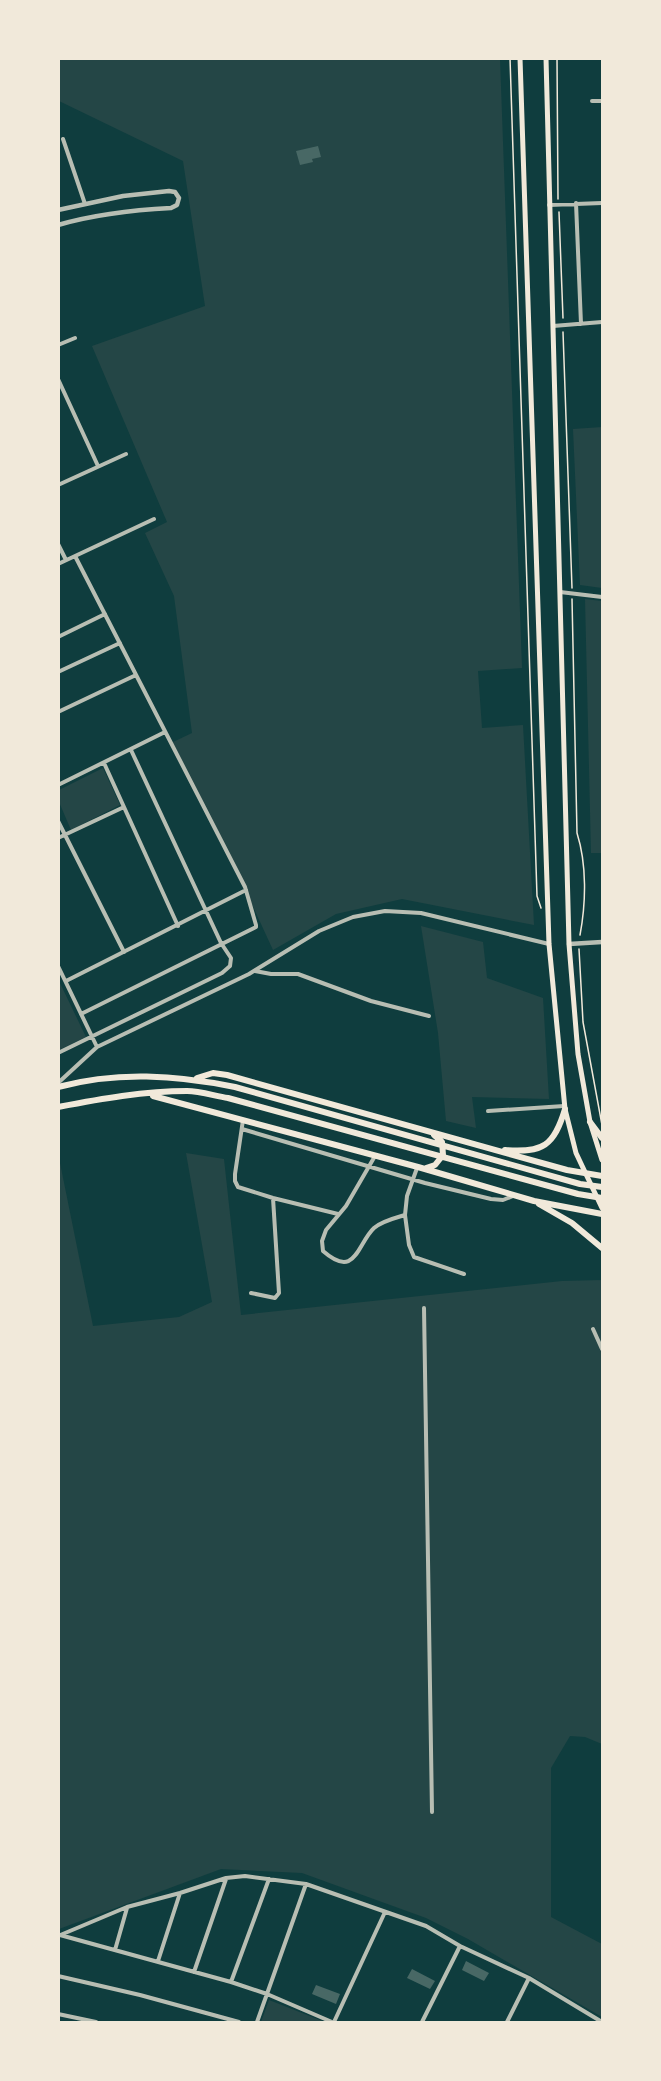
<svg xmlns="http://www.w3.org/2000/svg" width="661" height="2081" font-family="Ubuntu,sans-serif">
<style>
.green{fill:#244646}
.building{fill:#486865}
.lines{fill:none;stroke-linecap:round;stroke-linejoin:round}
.path{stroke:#f1e9da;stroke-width:1.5}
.minor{stroke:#b8beb3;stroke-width:4}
.tertiary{stroke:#b8beb3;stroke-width:4.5}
.secondary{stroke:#f1e9da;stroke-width:5}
.primary{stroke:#f1e9da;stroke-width:6}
</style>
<rect width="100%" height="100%" fill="#0f3d3e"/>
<path class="green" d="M 58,59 L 500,59 L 522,668 L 478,671 L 482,728 L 523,725 L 534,925 L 402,899 L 336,914 L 273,950 L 244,887 L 171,743 L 192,733 L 174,596 L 145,533 L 167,522 L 92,346 L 205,306 L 183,161 L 59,101 Z
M 602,427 L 602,588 L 580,585 L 573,429 Z
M 585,599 L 602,601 L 602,853 L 591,853 Z
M 103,768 L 120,805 L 71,830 L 59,802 L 59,790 Z
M 421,926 L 483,942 L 487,978 L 543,998 L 549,1099 L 472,1097 L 476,1128 L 446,1121 L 438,1033 Z
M 58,979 L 86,1037 L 59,1050 L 58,1050 Z
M 186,1153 L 224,1159 L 241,1315 L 562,1281 L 602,1280 L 602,1744 L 585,1737 L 570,1736 L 551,1768 L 551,1917 L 602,1944 L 602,2017 L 468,1939 L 426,1918 L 302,1873 L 221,1869 L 59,1929 L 58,1160 L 59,1158 L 93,1326 L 179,1317 L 212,1302 Z
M 269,2000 L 325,2022 L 261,2022 Z"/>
<path class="building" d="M 318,146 L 321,157 L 312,159 L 313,162 L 300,165 L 296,151 Z
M 466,1961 L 489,1973 L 484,1981 L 462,1970 Z
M 412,1969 L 435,1981 L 430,1989 L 407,1978 Z
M 316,1985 L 340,1994 L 336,2004 L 312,1994 Z"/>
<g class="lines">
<path class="path" d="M 510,58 L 537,896 L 541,908
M 557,58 L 558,199
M 559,212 L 563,318
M 563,332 L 572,588
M 572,599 L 577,833 C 587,865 586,903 580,935
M 579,949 L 583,1022 L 602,1125"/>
<path class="minor" d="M 592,101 L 602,101
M 63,139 L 85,204
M 576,203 L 581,324
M 549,205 L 602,203
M 553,326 L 602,322
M 58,345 L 75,338
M 58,379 L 98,466
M 58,485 L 126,454
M 58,544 L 66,560
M 75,556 L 245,887 L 256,925 L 256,927 L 81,1014
M 58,564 L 154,519
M 560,592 L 602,597
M 58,637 L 105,614
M 58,672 L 120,643
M 58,712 L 136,675
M 104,763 L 178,926
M 58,785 L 165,732
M 58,821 L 124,952
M 58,838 L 124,807
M 58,966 L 97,1047
M 255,971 L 271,974 L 298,974 L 371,1001 L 429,1016
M 66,981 L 246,890
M 58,1053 L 222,973 L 230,966 L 231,958 L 221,943 L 131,750
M 58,1083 L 97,1047 L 249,974 L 319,931 L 353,917 L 385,911 L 421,913 L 549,944
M 488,1111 L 564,1106
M 243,1120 L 235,1174 L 235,1181 L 238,1187 L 273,1198 L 338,1214
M 242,1129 L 425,1183 L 491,1199 L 503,1200 L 513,1196
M 375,1156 L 346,1206 L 326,1230 L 322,1241 L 323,1251 C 356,1280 357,1244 374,1228 C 382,1221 395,1218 405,1215 L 407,1196 L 417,1168
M 405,1215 L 409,1245 L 414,1257 L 464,1274
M 251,1293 L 275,1298 L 279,1293 L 273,1198
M 424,1308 L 432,1812
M 593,1329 L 602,1349
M 60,1935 L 231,1982 L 267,1994 L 332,2022
M 58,1936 L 127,1907 L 180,1893 L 226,1878 L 245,1876 L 306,1884 L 426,1926 L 460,1946 L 529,1978 L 602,2022
M 115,1950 L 127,1908
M 158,1961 L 180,1893
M 194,1972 L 226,1879
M 58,1976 L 140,1995 L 239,2022
M 231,1982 L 269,1879
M 58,2014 L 96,2022
M 257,2022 L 306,1884
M 334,2022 L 385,1912
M 422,2022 L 460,1946
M 507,2022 L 529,1978"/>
<path class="tertiary" d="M 58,210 L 123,196 L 169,191 L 175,192 L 179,198 L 177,205 L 171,208 C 132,210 96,214 58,225
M 569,944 L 602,942"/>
<path class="secondary" d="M 520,58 L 549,944 L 565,1109 L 576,1153 L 602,1208
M 546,58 L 569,944 L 578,1054 L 590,1122 L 602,1160"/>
<path class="primary" d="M 197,1078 L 213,1073 L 227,1075 L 567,1170 L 602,1176
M 58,1087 C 117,1071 176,1075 235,1087 L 580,1184 L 602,1187
M 153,1096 L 418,1167 L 534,1201 L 602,1214
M 58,1107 C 100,1099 144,1091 187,1091 C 200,1091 215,1096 228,1098 L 578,1194 L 602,1198
M 590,1122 L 602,1138
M 505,1150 C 543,1153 554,1146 565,1109
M 426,1168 L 435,1165 L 443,1155 L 442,1142 L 434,1135
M 539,1204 L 572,1223 L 602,1248"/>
</g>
<rect width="661" height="2081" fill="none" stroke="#f1e9da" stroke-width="120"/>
</svg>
